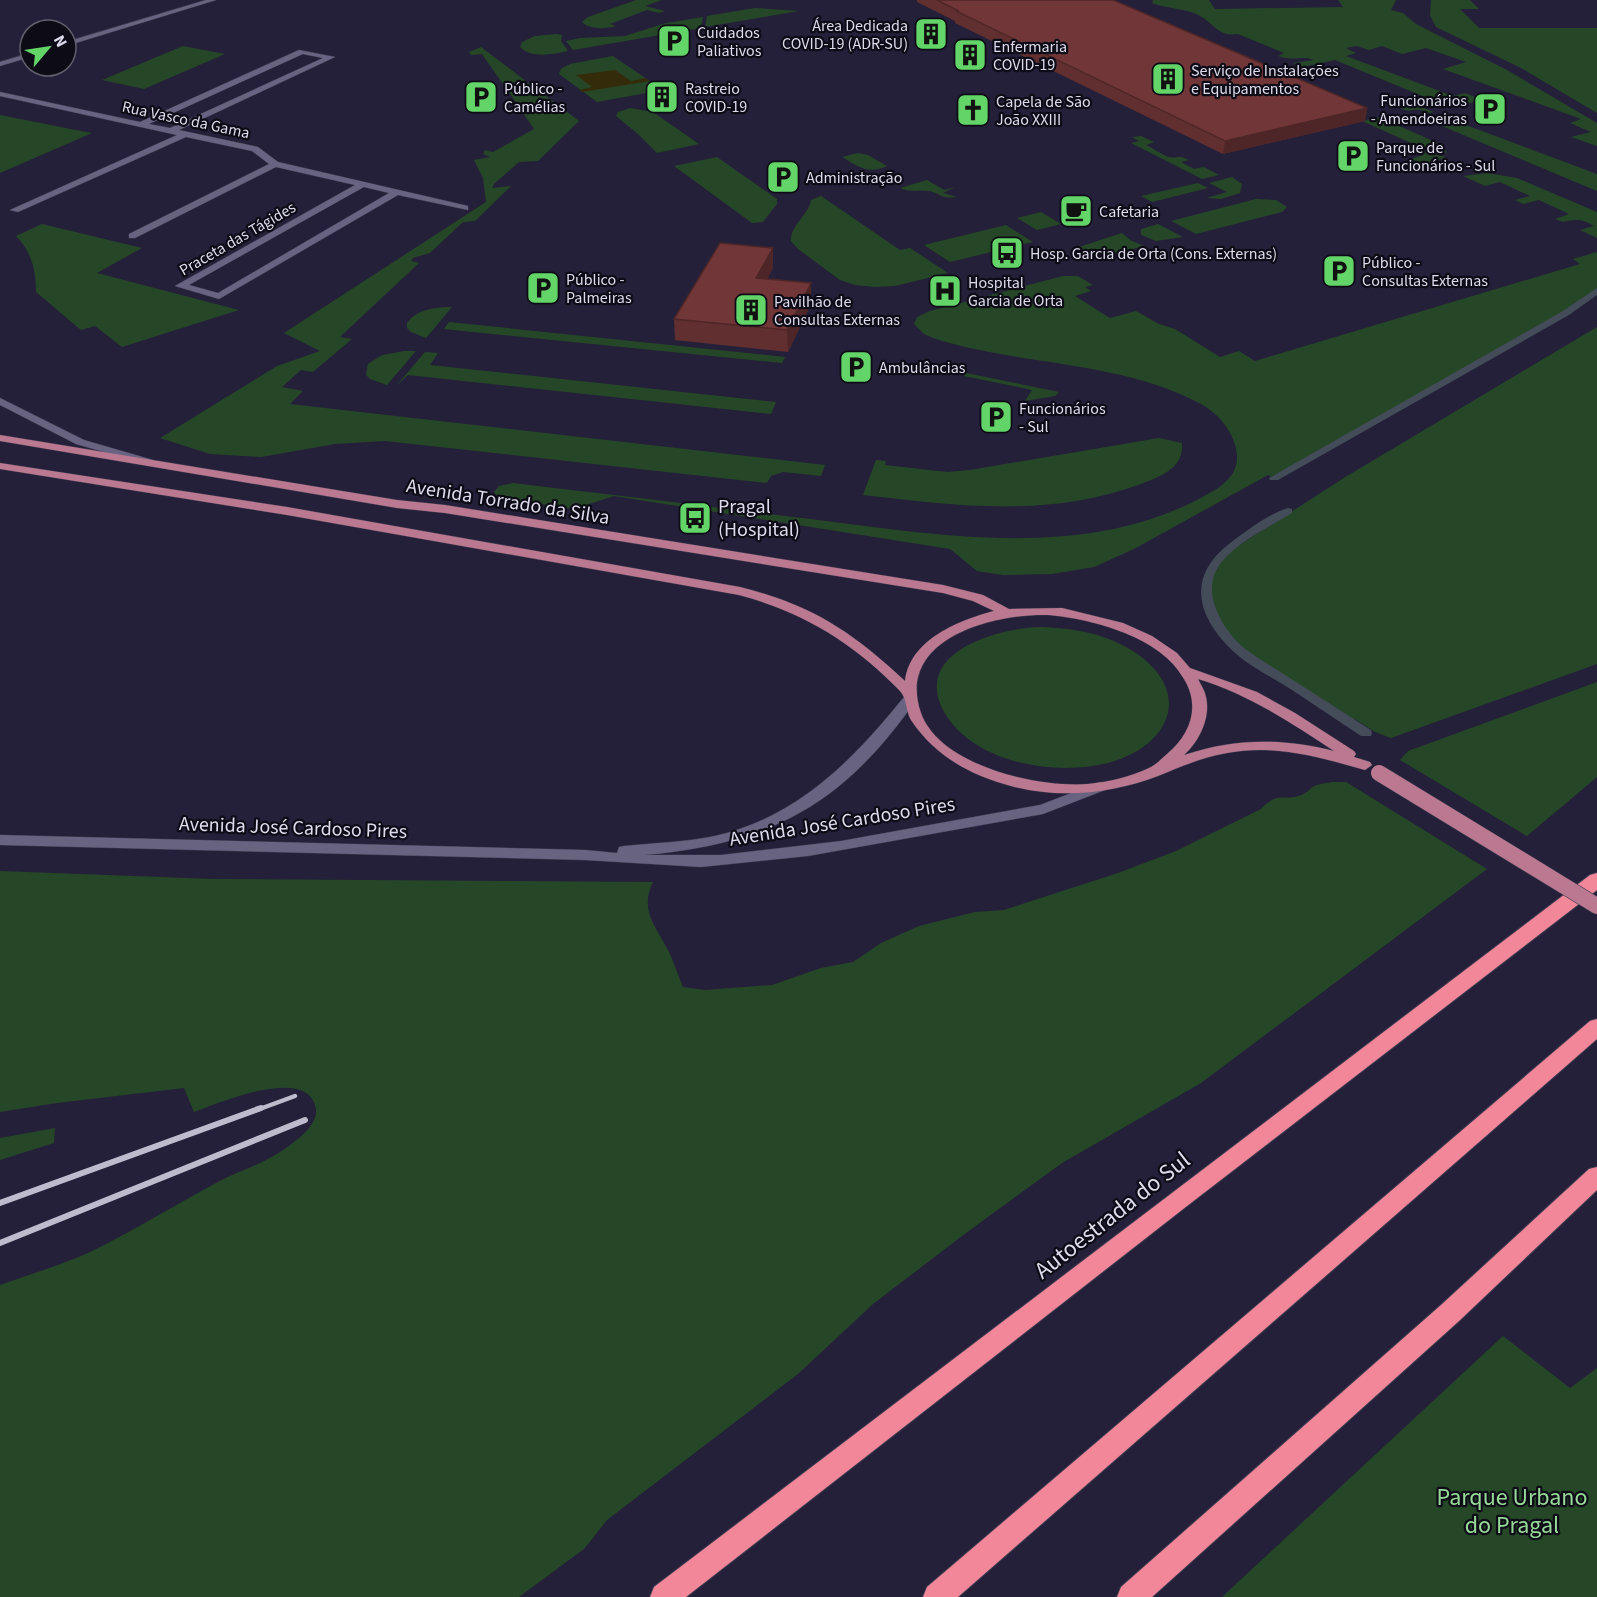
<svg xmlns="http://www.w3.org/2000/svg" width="1597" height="1597" font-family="'Source Sans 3',sans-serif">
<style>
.green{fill:#264727}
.sand{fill:#332b0a}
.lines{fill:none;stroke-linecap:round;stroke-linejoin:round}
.stream{fill:#434c58;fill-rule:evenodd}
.street-casing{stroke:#403b50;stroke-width:1}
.primary-casing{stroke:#403b50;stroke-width:1}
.highway-casing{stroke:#403b50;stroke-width:2}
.street{fill:#676381;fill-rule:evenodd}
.primary{fill:#ba7990;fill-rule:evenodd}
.highway{fill:#f2879a;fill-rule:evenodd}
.rail-far1{stroke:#bebbce;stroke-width:4.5}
.rail{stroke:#bebbce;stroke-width:6}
.primary-bridge-casing{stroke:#403b50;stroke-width:17;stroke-linecap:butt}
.primary-bridge{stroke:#ba7990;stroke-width:16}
.wall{fill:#612f30}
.shaded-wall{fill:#4f2627}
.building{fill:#713738;stroke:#4f2627;stroke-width:1.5}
.labels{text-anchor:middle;stroke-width:4.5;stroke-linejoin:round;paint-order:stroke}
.far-poi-label{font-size:16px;fill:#dddbec;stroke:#0d0c16;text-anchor:start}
.far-street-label{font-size:16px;fill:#dddbec;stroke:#0d0c16}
.street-label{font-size:20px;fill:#dddbec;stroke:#0d0c16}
.poi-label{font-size:20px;fill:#dddbec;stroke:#0d0c16;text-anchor:start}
.near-street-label{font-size:24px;fill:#dddbec;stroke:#0d0c16}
.near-park-label{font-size:24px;fill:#97d998;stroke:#0d0c16}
</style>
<rect width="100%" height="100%" fill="#242039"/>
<path class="green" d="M 636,0 L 662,0 L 645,6 L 665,11 L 659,13 L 647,10 L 610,24 L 616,26 C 605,29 590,30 582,22 L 588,17 Z
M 1153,0 L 1209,0 L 1215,9 L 1343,7 L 1338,0 L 1396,0 L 1391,10 L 1403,13 L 1416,24 L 1507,70 L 1597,123 L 1597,146 L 1571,137 L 1591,132 L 1570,123 L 1581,119 L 1443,69 L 1466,62 L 1426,48 L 1402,54 L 1382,46 L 1369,50 L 1357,46 L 1346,48 L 1356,53 L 1346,56 L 1453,96 L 1465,93 L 1483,100 L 1463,105 L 1449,100 L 1421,107 L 1434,112 C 1427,114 1426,111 1420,110 C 1410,109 1410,113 1400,108 L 1432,100 L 1335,60 L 1302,67 L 1293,63 L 1314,60 C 1302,55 1295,62 1278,56 L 1284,53 L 1238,34 C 1220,37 1214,25 1202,17 C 1187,8 1168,9 1152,3 Z
M 1431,0 L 1470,0 L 1479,9 L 1460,9 L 1479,28 L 1597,28 L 1597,113 L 1521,68 L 1436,27 L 1430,15 Z
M 755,8 L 799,11 L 705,27 L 707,16 Z
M 703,17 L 701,28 L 573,50 L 566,41 L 580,38 L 625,36 L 666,23 Z
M 556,34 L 562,35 L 561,41 L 568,51 C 553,54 532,59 520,47 L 522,42 L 535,36 Z
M 183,46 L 225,54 L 144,89 L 102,80 Z
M 481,47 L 526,81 L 503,84 L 482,54 L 471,55 L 469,52 Z
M 613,56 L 663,90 L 597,102 L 559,74 L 561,69 L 570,64 Z
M 529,83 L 579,121 L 538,161 L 519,162 L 494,184 L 492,188 L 511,186 L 475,221 L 463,222 L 430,253 L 413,258 L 411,261 L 419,263 L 340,337 L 352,339 L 313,372 L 301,370 L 282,387 L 303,391 L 290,404 L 825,465 L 821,476 L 783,472 L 771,476 L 767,483 L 385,441 L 335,444 L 261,457 L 210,454 L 160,438 L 277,366 L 320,351 L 284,333 L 486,202 L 483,178 L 474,160 L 490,157 L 483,154 L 485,150 L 493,152 L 534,129 L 505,86 Z
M 630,108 L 653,112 L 699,144 L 657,153 L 638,134 L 616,116 L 618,112 Z
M 0,115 L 81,131 L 92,133 L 0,173 Z
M 1379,117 L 1442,145 L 1447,153 L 1438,152 L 1437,155 L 1446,157 L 1426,165 L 1411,159 L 1423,155 L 1426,151 L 1422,148 L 1362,121 Z
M 1458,122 L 1597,174 L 1597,191 L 1442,126 Z
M 1141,136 L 1154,142 L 1146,145 C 1153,148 1162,155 1169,157 C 1179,159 1177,154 1189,160 L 1181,162 L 1194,169 L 1204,167 L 1219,175 L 1202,179 L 1131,143 L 1139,141 L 1132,137 Z
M 858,153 L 868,155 L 887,166 C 869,175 857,166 842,157 Z
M 717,157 L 777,199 L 777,204 L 763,222 L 752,223 L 674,166 Z
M 1487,173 L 1517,178 L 1597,212 L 1597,238 L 1580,230 L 1594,226 C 1583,219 1576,219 1563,222 L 1555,219 L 1569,214 L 1539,200 L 1523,204 L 1515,200 L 1530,196 L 1500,182 L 1485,186 L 1463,176 Z
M 1232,177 L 1242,184 L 1240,193 L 1221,199 L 1206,198 L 1227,192 L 1209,183 Z
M 927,180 L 944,190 L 955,187 L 943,193 L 957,197 C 939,199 941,193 929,191 C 918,189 910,193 900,188 Z
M 1198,183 L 1208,188 L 1152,202 L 1141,196 Z
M 821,196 L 900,250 L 910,248 L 948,273 L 895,286 L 875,287 L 855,285 L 840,280 L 798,249 L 791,241 C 790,225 809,215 811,200 Z
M 1256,199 L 1276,200 L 1287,207 L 1282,212 L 1196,234 L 1171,221 Z
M 1041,212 L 1061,224 L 1037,230 L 1017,218 Z
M 42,224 L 142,248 L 97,273 L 239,310 L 122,347 L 95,326 L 81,330 L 36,292 C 36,271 32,252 16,236 Z
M 1158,224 L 1183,237 L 1156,241 L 1141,235 L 1141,229 Z
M 1006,225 L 1033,242 L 950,262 L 924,245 Z
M 1122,233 L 1130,240 L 1144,246 C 1130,250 1088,261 1077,250 L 1079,247 Z
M 1597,252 L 1597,290 L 1565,313 L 1272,477 L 1268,475 L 1134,549 L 1094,567 L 1052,574 L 1003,575 L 977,571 L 950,549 L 614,496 L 574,509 L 499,498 L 494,492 L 499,486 L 513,483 C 606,494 699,505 793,517 C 924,532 1071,563 1195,501 C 1214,491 1238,480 1237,456 C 1236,434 1219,414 1201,404 C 1120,360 1019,366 933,338 L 924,334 L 914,324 L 917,317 L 930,311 L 1063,276 L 1078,276 L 1093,285 L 1085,287 L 1091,291 L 1075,296 L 1110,318 L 1136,311 L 1159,324 L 1175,329 L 1220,357 L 1239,351 L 1255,361 L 1580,264 L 1573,259 Z
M 452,307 L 426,338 L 411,332 L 407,328 L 407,323 C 417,309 437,307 452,307 Z
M 449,322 L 785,357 L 782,363 L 444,329 Z
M 1597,327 L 1597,664 L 1391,738 L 1375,732 L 1355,719 L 1351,721 C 1304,692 1163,625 1224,555 L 1347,476 Z
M 404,351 L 416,351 L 387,385 L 370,379 L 366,375 L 368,364 L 382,355 Z
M 425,352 L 438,353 L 430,365 L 776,402 L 771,414 L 408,375 L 396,386 Z
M 966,373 L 1059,392 L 1055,396 L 1025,401 L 1032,390 L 964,376 Z
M 1159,438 L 1182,443 C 1184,468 1162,476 1141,484 C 1050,518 957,506 863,495 L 876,460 L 886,461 L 885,465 L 947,472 L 970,470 Z
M 1041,627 C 1074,628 1108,634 1136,653 C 1195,694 1168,747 1108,763 C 1056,776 977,764 946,715 C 908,653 997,628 1041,627 Z
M 1597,682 L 1597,777 L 1527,836 L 1400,760 L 1408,751 Z
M 1332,782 L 1346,782 L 1487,869 L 1201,1083 L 1062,1163 L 966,1233 L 873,1304 L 798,1374 L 607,1520 L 584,1549 L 519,1597 L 0,1597 L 0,1285 C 30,1274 62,1265 90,1252 C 133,1231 175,1205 218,1182 C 239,1171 263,1164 283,1150 C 295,1142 318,1126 316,1109 C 309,1064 218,1103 194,1112 L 184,1088 L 57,1103 L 0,1112 L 0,871 L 214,879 L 653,882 C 639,911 656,926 669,952 C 674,963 678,975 683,987 L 705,990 L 772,985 L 821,968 L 853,962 L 881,943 L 919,926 L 975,912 L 1004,910 L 1118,873 L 1176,851 L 1261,809 C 1279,789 1287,804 1305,793 C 1308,792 1310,788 1313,787 C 1318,784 1326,783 1332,782 Z
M 55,1128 L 54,1143 L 0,1160 L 0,1138 Z
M 1503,1336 L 1570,1388 L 1597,1368 L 1597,1597 L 1222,1597 Z"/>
<path class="sand" d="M 615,70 L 631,81 L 645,78 L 650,81 L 582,92 L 579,90 L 592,87 L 576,75 Z"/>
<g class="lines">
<path class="stream" d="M 1597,288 L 1597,295 L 1569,315 L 1278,480 L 1270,480 L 1269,478 L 1563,311 Z
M 1288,508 L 1292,509 L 1292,513 C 1268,528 1234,543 1218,567 C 1201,594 1223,630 1244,648 C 1255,657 1270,665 1282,673 C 1312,692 1341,711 1371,730 L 1372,733 L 1371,736 L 1361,736 C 1338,721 1315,705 1292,690 C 1274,678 1250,667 1234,652 C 1198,618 1185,578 1229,544 C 1246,531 1268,514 1288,508 Z"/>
<g class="street-casing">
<path id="street" d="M 206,0 L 216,0 L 66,46 L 66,42 Z
M 299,50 L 335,57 L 179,130 L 258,147 L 278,162 L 468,206 L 468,210 L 398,195 L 219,299 L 175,286 L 355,185 L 276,167 L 135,238 L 129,238 L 129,234 L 269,164 L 252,151 L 186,137 L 18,212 L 10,210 L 177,135 L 0,96 L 0,92 L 140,122 ZM 303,54 L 323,58 L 170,128 L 149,124 ZM 364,187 L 389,193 L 218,293 L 189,285 Z
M 30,53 L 30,57 L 0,66 L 0,62 Z
M 0,398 L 84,440 L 153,460 L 155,462 L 149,465 L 76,444 L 0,405 Z
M 909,696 L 916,700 C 843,805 770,844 644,855 L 721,855 L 841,841 L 1040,805 L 1100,782 L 1107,787 L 1105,790 L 1043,814 L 808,856 L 701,867 L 585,860 L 0,845 L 0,835 L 585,850 L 617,853 L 619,847 L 624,846 C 654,843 686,842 715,836 C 798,817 853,760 904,697 Z"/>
</g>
<g class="primary-casing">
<path id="primary" d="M 0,435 L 397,500 L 445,505 L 943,585 L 983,595 L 1009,609 L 1062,608 L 1123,623 L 1152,636 L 1177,653 L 1190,668 L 1257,692 L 1295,713 L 1354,751 L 1356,754 L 1354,757 L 1370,762 L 1372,765 L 1365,770 C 1319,757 1275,744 1227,753 C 1203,757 1180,767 1158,776 C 1110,794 1060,799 1011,786 C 970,775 935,756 911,720 C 906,712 907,698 900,691 C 854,643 803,612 739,595 L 287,515 L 0,469 L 0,463 L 287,507 L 740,587 C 812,605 851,631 905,681 C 910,639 960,620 994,611 L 973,601 L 943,593 L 445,513 L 397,508 L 0,441 ZM 1049,615 C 1093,619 1161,637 1184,679 C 1201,707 1190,735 1167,754 C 1161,759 1156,765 1149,768 C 1130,777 1108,782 1088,784 C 1038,788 940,766 921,713 C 895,638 995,613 1049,615 ZM 1198,679 C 1248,694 1292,723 1334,751 C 1283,738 1235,738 1184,755 C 1199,742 1211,717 1206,697 C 1205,691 1201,685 1198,679 Z"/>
</g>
<g class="highway-casing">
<path id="highway" d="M 1597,873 L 1597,890 L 1187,1206 L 686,1597 L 650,1597 L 654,1587 L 1590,875 Z
M 1597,1019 L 1597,1039 L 958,1597 L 923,1597 L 927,1587 L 1590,1021 Z
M 1597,1167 L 1597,1190 L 1459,1321 L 1152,1597 L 1117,1597 L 1121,1587 L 1441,1305 L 1589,1169 Z"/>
</g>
<use href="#street" class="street"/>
<use href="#primary" class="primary"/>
<use href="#highway" class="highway"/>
<path class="rail-far1" d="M 257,1110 L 295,1096"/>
<path class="rail" d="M 0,1203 L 261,1108
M 0,1243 L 305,1120"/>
<g class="primary-bridge-casing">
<path id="primary-bridge" d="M 1379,773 L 1597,906"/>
</g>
<use href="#primary-bridge" class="primary-bridge"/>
</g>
<path class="wall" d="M 917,0 L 1113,0 L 1367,108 L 1365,121 L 1223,154 L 955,23 L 955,21 L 917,2 Z
M 773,248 L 773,268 L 767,279 L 811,304 L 788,352 L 675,340 L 674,319 Z"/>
<path class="shaded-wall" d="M 1367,108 L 1365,121 L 1223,154 L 1225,141 Z
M 773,248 L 773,268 L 757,299 L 756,278 Z
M 811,283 L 811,304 L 788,352 L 787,330 Z"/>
<path class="building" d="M 937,0 L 1113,0 L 1367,108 L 1225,141 L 956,11 L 959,11 Z
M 720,243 L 773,248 L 756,278 L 811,283 L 787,330 L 674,319 Z"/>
<defs>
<g id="building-square" transform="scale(1.725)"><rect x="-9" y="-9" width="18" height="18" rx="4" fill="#63d468" stroke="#0d0c16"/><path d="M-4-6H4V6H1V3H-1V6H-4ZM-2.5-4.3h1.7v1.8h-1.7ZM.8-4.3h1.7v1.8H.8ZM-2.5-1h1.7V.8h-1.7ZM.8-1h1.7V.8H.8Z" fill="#111"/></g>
<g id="parking-square" transform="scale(1.725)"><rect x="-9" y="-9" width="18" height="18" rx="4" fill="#63d468" stroke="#0d0c16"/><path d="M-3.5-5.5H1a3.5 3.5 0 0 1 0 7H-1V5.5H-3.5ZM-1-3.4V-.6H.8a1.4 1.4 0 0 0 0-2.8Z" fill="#111"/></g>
<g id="church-square" transform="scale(1.725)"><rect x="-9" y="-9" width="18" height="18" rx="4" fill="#63d468" stroke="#0d0c16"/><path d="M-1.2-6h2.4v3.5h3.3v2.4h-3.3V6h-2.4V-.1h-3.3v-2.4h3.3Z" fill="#111"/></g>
<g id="cafe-square" transform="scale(1.725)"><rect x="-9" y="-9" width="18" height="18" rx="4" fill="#63d468" stroke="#0d0c16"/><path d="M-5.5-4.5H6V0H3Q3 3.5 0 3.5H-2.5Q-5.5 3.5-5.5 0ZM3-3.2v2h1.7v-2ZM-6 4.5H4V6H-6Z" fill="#111"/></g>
<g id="bus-square" transform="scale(1.725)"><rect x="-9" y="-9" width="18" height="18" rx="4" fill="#63d468" stroke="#0d0c16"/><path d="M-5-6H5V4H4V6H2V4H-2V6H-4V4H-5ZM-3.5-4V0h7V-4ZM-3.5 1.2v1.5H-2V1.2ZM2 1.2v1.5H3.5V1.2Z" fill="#111"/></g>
<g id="hospital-square" transform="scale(1.725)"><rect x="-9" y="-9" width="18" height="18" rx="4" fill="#63d468" stroke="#0d0c16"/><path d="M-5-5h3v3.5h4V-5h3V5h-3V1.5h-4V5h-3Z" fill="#111"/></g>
</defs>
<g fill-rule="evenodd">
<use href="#building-square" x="931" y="34"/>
<use href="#parking-square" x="674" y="41"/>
<use href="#building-square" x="970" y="55"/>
<use href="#building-square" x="1168" y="79"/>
<use href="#parking-square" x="481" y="97"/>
<use href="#building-square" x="662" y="97"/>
<use href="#parking-square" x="1490" y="109"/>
<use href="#church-square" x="973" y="110"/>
<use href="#parking-square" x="1353" y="156"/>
<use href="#parking-square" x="783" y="177"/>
<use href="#cafe-square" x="1076" y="211"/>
<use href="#bus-square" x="1007" y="253"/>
<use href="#parking-square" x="1339" y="271"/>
<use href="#parking-square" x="543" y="288"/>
<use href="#hospital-square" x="945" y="291"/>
<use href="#building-square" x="751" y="310"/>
<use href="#parking-square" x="856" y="367"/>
<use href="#parking-square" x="996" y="417"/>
<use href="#bus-square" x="695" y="518"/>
</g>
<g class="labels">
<g class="far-poi-label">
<text x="908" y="31" text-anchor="end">Área Dedicada<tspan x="908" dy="18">COVID-19 (ADR-SU)</tspan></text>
<text x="697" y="38">Cuidados<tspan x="697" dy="18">Paliativos</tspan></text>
<text x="993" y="52">Enfermaria<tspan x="993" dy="18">COVID-19</tspan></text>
<text x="1191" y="76">Serviço de Instalações<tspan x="1191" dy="18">e Equipamentos</tspan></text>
<text x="504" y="94">Público -<tspan x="504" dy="18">Camélias</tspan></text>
<text x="685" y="94">Rastreio<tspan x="685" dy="18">COVID-19</tspan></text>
<text x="1467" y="106" text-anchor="end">Funcionários<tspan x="1467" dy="18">- Amendoeiras</tspan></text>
<text x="996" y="107">Capela de São<tspan x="996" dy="18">João XXIII</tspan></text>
<text x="1376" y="153">Parque de<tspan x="1376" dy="18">Funcionários - Sul</tspan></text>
<text x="806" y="183">Administração</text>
<text x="1099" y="217">Cafetaria</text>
<text x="1030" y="259">Hosp. Garcia de Orta (Cons. Externas)</text>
<text x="1362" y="268">Público -<tspan x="1362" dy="18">Consultas Externas</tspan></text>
<text x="566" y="285">Público -<tspan x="566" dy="18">Palmeiras</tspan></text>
<text x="968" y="288">Hospital<tspan x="968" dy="18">Garcia de Orta</tspan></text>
<text x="774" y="307">Pavilhão de<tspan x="774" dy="18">Consultas Externas</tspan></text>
<text x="879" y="373">Ambulâncias</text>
<text x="1019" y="414">Funcionários<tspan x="1019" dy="18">- Sul</tspan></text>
</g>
<g class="far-street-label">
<text transform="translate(186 119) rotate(12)" y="6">Rua Vasco da Gama</text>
<text transform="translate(237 238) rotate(-30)" y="6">Praceta das Tágides</text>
</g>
<g class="street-label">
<text transform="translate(508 501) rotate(9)" y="7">Avenida Torrado da Silva</text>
<text transform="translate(842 821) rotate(-9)" y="7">Avenida José Cardoso Pires</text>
<text transform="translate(293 827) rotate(2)" y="7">Avenida José Cardoso Pires</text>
</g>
<g class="poi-label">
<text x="718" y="513">Pragal<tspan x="718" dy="23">(Hospital)</tspan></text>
</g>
<g class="near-street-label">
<text transform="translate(1112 1215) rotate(-38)" y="8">Autoestrada do Sul</text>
</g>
<g class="near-park-label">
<text x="1512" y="1505">Parque Urbano<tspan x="1512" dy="28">do Pragal</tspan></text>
</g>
</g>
<g transform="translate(48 48) rotate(61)"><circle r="28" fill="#0d0c16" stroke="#605f6c" stroke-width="1.5"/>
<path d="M0-4.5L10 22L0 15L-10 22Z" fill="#63d468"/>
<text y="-9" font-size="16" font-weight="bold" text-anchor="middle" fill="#dddbec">N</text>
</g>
</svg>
